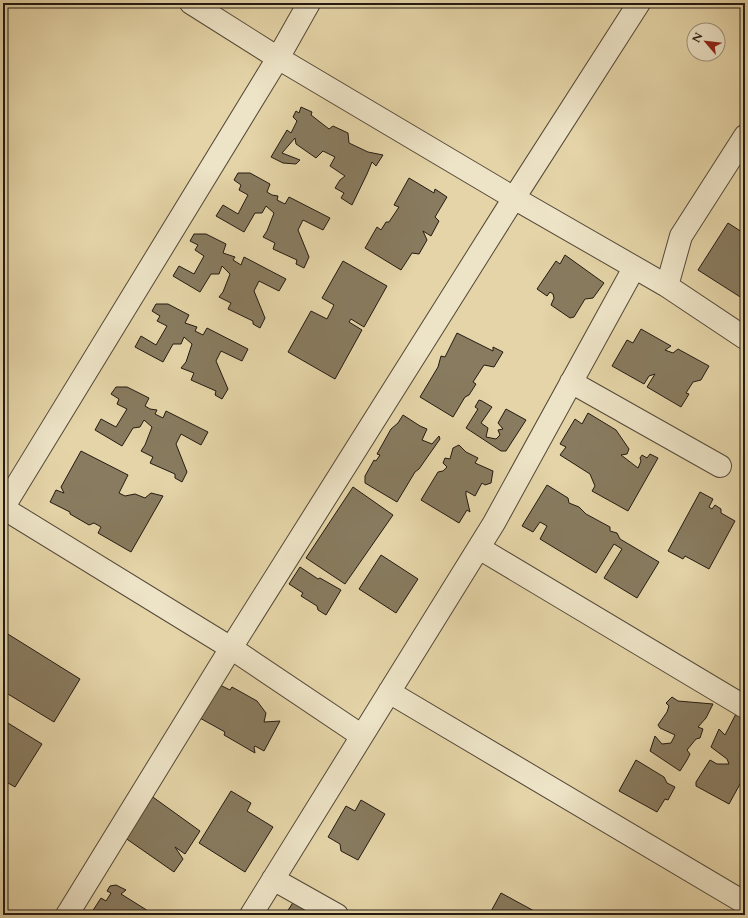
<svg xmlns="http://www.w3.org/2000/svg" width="748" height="918" font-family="Cardo,serif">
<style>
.building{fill:#887b5f;stroke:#241a12}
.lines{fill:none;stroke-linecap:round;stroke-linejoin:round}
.minor-casing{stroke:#544837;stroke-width:24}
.minor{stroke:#ede3c6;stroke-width:22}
</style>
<rect width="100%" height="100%" fill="#e4d4a7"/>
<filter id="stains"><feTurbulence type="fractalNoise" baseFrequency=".005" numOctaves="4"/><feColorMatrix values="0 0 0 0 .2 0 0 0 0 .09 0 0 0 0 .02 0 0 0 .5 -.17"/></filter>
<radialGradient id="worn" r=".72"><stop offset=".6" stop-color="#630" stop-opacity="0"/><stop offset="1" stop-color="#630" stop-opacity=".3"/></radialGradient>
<path class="building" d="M 301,107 L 312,112 L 311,115 L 329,129 L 333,126 L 348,133 L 349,143 L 368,152 L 383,155 L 376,166 L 372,162 L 367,174 L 352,205 L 341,198 L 344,193 L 335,188 L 340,180 L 345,176 L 330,166 L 335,157 L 323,151 L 316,158 L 296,144 L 295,138 L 282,153 L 300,160 L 296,164 L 283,163 L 271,157 L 287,130 L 291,133 L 297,121 L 293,117 L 296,111 L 299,113 Z
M 238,173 L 250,173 L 270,184 L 267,192 L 272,195 L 278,196 L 277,200 L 285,204 L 289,197 L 330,218 L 323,230 L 303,220 L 298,230 L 309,257 L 304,268 L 296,264 L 297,260 L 273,249 L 275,243 L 263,237 L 267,231 L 274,213 L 266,206 L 262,213 L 255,213 L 244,232 L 216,216 L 223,205 L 238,214 L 248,195 L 239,190 L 241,185 L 234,180 Z
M 409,178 L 434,193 L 435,189 L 447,197 L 435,217 L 439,221 L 431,236 L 423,231 L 427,240 L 419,254 L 412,253 L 401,270 L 365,248 L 377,227 L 381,230 L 386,222 L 389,222 L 399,207 L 394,205 Z
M 728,223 L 745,234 L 745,300 L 698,270 Z
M 194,234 L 206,234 L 226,244 L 223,253 L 235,257 L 233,260 L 241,265 L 244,257 L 286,279 L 279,291 L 259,281 L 254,291 L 265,318 L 260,328 L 253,324 L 253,321 L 228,309 L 231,303 L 219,297 L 223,292 L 230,274 L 222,266 L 219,274 L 211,274 L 200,292 L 173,276 L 179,266 L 194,274 L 204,256 L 195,250 L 198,245 L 190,241 Z
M 565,255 L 604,283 L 593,298 L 585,299 L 574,317 L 570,318 L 551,305 L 554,298 L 553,294 L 550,292 L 547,296 L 537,289 L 556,261 L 560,264 Z
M 343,261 L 387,286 L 364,327 L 351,319 L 349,322 L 362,330 L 335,379 L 288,352 L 311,311 L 327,319 L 334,305 L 322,298 Z
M 156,304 L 168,304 L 189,315 L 185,323 L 197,327 L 195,331 L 203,335 L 207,328 L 248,349 L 242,361 L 221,351 L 216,361 L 228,389 L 222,399 L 215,395 L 216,391 L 191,380 L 194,373 L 181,368 L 186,362 L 192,344 L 184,337 L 181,344 L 173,344 L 163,362 L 135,347 L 141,336 L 156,345 L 167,326 L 157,321 L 160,316 L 152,311 Z
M 641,329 L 671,346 L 665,350 L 673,353 L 678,349 L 709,366 L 701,380 L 693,382 L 686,393 L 689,394 L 681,407 L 647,387 L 655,374 L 649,376 L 644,384 L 612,366 L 627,340 L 633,343 Z
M 457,333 L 493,351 L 493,347 L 503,352 L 494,367 L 484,365 L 473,382 L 476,384 L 469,395 L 465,397 L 453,417 L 420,397 L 438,367 L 441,356 L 445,357 Z
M 116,387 L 127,387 L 149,398 L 145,406 L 150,409 L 157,410 L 155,414 L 163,418 L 166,411 L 208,432 L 201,445 L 181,434 L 176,444 L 187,472 L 182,482 L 175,478 L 175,474 L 150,463 L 153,457 L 141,451 L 145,445 L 152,427 L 144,420 L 140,427 L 133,428 L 122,446 L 95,430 L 101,419 L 116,427 L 127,409 L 117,404 L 119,399 L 111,394 Z
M 479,400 L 482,401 L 492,407 L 481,423 L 488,428 L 486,437 L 496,439 L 500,435 L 498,430 L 503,429 L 498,423 L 506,409 L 526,420 L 506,451 L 501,451 L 466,428 L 478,409 L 475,407 Z
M 588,413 L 616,430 L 629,449 L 627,454 L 621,455 L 638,468 L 641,461 L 640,458 L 642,455 L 647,458 L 650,454 L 658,458 L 628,511 L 592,491 L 595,486 L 590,474 L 560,455 L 566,447 L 560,444 L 575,419 L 582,424 Z
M 403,415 L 420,426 L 427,429 L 422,440 L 432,444 L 439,436 L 440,439 L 419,469 L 415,472 L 397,502 L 365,483 L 365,476 L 374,460 L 376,461 L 380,455 L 377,454 L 391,429 L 398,423 Z
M 459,445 L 466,452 L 478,458 L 475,463 L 493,471 L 491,483 L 485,485 L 482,483 L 475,496 L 466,491 L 466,495 L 470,512 L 467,510 L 459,523 L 421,500 L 438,472 L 443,471 L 447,467 L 443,463 L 445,458 L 450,459 L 453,448 Z
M 81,451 L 128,475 L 119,493 L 125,496 L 135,494 L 145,498 L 151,493 L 163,496 L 131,552 L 98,533 L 101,527 L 94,523 L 89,525 L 70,514 L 70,512 L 50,502 L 56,490 L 64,493 L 61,487 Z
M 547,485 L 568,498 L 569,503 L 579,507 L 586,514 L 610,527 L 610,531 L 617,533 L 620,539 L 659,562 L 637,598 L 604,578 L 622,549 L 614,544 L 596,573 L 540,539 L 547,526 L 540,522 L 533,532 L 522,526 Z
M 353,487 L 393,515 L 345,584 L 306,558 Z
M 700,492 L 713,499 L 709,507 L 712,509 L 715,505 L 721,509 L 721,513 L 735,521 L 709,569 L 685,556 L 683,559 L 668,551 Z
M 381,555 L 418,579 L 396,613 L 359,589 Z
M 300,567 L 318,579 L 320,578 L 341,590 L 326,615 L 318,610 L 317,606 L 301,596 L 303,593 L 289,584 Z
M 3,631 L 80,679 L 54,722 L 3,691 Z
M 220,685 L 230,690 L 232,687 L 257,701 L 266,713 L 264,722 L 280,721 L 264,751 L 255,746 L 254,747 L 255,753 L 224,735 L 225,732 L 198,717 Z
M 672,697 L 678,701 L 713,704 L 706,718 L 698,727 L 703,729 L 700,738 L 696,739 L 687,750 L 690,754 L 687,760 L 680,771 L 650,751 L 655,736 L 662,744 L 671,743 L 675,735 L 660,728 L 658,725 L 667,712 L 669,706 L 666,703 Z
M 738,710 L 745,713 L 745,775 L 729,804 L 696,786 L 696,782 L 710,760 L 717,764 L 729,764 L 727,759 L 711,747 L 719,729 L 725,735 Z
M 3,720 L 42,744 L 15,787 L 3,780 Z
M 636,760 L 664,777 L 667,783 L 675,787 L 668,800 L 665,799 L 657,812 L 619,791 Z
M 231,791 L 251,803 L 247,811 L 273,827 L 245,872 L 199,843 Z
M 150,795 L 200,831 L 185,854 L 175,847 L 183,859 L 174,872 L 121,835 Z
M 361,800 L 385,814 L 358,860 L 341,851 L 340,844 L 328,837 L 346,806 L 355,811 Z
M 116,885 L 126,890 L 121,894 L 153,914 L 152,915 L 90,915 L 101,898 L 106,901 L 111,893 L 107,891 L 110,886 Z
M 501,893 L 536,912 L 534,915 L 489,915 Z
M 294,901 L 319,915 L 285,915 Z"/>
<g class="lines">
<g class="minor-casing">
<path id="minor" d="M 191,3 L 278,58 L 514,198 L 667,286 L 745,338
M 667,286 L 681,236 L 745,136
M 571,382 L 720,466
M 3,508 L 278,58 L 309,3
M 3,508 L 231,648 L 362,736
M 479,548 L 745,707
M 389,692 L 745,903
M 273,879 L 337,915
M 67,915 L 231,648 L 514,198 L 639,3
M 251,915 L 494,523 L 634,268"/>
</g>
<use href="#minor" class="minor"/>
</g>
<rect width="748" height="918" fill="none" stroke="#e4d4a7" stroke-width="16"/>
<rect x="4" y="4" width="740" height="910" fill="none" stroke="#241a12" stroke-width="2"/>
<rect x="8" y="8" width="732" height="902" fill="none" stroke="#241a12"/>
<g transform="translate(706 42) rotate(298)"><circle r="19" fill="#ede3c6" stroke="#9d937e"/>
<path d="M0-3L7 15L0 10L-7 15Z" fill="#8f2418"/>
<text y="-6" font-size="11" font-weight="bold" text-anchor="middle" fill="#241a12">N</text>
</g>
<rect width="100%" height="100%" filter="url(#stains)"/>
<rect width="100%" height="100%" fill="url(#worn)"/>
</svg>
